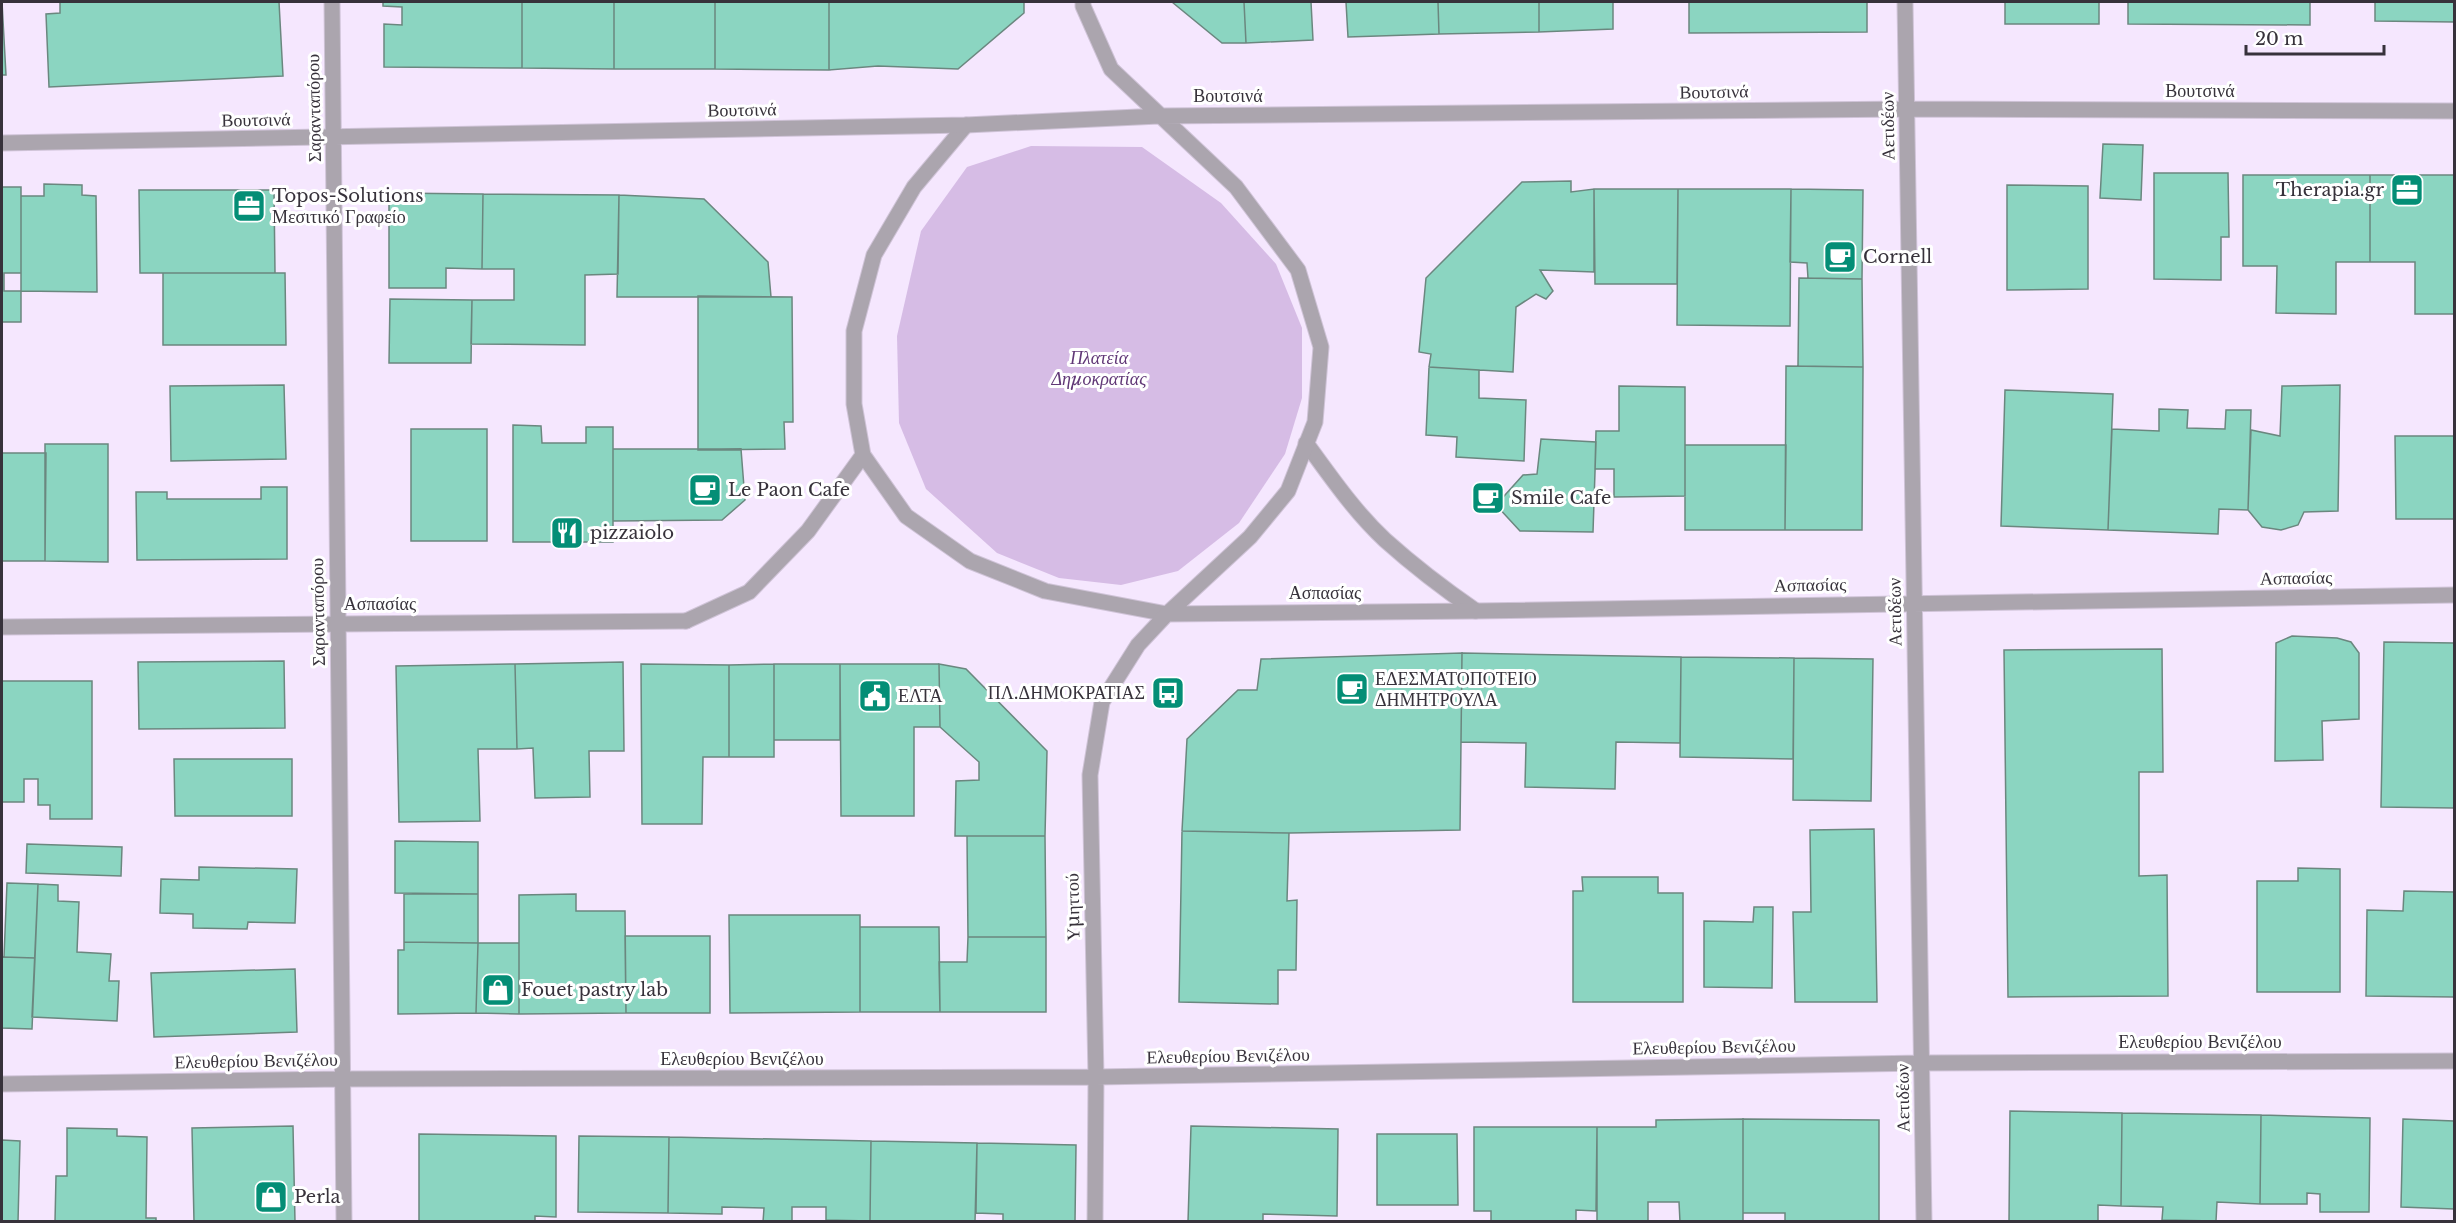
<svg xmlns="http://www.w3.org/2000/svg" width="2456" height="1223" font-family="'Libre Baskerville',serif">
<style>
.green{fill:#d6bce5}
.building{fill:#8bd5c1;stroke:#6b877f;stroke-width:1.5}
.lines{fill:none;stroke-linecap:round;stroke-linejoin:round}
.lane-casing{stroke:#cfc3d7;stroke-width:17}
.street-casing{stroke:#cfc3d7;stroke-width:17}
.lane{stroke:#aba5ae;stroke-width:15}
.street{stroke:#aba5ae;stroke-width:15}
.labels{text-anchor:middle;stroke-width:6;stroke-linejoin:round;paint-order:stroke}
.street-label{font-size:18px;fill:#37323b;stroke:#fff}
.poi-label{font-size:18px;fill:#37323b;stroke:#fff;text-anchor:start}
.park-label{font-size:18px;font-style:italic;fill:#613877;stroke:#fff}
</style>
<rect width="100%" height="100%" fill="#f5e7fe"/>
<path class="green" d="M 1031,146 L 1142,147 L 1221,203 L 1276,264 L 1302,328 L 1302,398 L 1285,454 L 1239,523 L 1178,571 L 1121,585 L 1059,578 L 997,553 L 926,489 L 899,423 L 897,336 L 921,231 L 967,167 Z"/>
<path class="building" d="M 2,2 L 6,75 L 2,75 Z
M 60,2 L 279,2 L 283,76 L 49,87 L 46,14 L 60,13 Z
M 383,2 L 522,2 L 522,68 L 384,67 L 384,24 L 402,25 L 402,7 L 383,6 Z
M 522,2 L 614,2 L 614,69 L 522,68 Z
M 614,2 L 715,2 L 715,69 L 614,69 Z
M 715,2 L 829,2 L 829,70 L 715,69 Z
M 829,2 L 1024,2 L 1024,13 L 958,69 L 878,66 L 829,70 Z
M 1172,2 L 1244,2 L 1246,43 L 1222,43 Z
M 1244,2 L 1311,2 L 1313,40 L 1246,43 Z
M 1346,2 L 1438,2 L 1439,34 L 1348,37 Z
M 1438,2 L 1539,2 L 1539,32 L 1439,34 Z
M 1539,2 L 1613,2 L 1613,29 L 1539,32 Z
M 1689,2 L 1867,2 L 1867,32 L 1689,33 Z
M 2005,2 L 2099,2 L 2099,24 L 2005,24 Z
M 2128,2 L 2310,2 L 2310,25 L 2128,24 Z
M 2375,2 L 2454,2 L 2454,22 L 2375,21 Z
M 2103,144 L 2143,145 L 2141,200 L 2100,198 Z
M 2154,173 L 2228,173 L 2229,237 L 2221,237 L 2221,280 L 2154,279 Z
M 2243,175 L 2370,175 L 2370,262 L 2336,262 L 2336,314 L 2276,313 L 2277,266 L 2243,266 Z
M 2370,175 L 2454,175 L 2454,314 L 2415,314 L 2415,262 L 2370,262 Z
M 1571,181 L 1571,192 L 1594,189 L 1594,272 L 1540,270 L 1553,291 L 1546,299 L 1536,294 L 1516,307 L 1513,372 L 1429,367 L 1431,354 L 1419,352 L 1426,278 L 1522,182 Z
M 44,184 L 82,185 L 82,195 L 96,196 L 97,292 L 21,291 L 21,196 L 44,196 Z
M 2007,185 L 2088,186 L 2088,289 L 2007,290 Z
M 2,187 L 21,187 L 21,273 L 4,273 L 4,291 L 21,291 L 21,322 L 2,322 Z
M 1594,189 L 1678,189 L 1677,284 L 1595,284 Z
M 1678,189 L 1791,189 L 1790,326 L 1677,325 Z
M 1791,189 L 1863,190 L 1862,279 L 1808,278 L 1807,263 L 1790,262 Z
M 139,190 L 274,190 L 275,273 L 140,273 Z
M 389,193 L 483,194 L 482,269 L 446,268 L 446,288 L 389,288 Z
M 483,194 L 619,195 L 618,274 L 585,275 L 585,345 L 471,344 L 472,300 L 514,300 L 514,269 L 482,269 Z
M 619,195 L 704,199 L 768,262 L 771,297 L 617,297 Z
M 163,273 L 285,273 L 286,345 L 163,345 Z
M 1799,278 L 1862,279 L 1863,367 L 1798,366 Z
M 698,296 L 792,297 L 793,422 L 784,422 L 785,449 L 698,450 Z
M 390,299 L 472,300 L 471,363 L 389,363 Z
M 1786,366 L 1863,367 L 1862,530 L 1785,530 Z
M 1429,367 L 1479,370 L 1479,398 L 1526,400 L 1524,461 L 1456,457 L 1457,437 L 1426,435 Z
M 284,385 L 286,459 L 171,461 L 170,386 Z
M 2340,385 L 2338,511 L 2304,512 L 2298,525 L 2281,530 L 2262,527 L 2248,510 L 2251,430 L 2280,436 L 2282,386 Z
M 1619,386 L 1685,387 L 1685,496 L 1614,497 L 1614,469 L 1595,469 L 1596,431 L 1619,431 Z
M 2005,390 L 2113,394 L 2108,530 L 2001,526 Z
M 2159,409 L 2188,410 L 2187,428 L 2225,429 L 2226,410 L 2251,410 L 2248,510 L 2219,509 L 2218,534 L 2108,530 L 2112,429 L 2159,431 Z
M 513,425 L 541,426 L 542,443 L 586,443 L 586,427 L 613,427 L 613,542 L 513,542 Z
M 411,429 L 487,429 L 487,541 L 411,541 Z
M 2395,436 L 2454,436 L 2454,519 L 2396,519 Z
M 1541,439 L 1596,442 L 1593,532 L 1520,531 L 1496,505 L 1523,475 L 1537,474 Z
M 45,444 L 108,444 L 108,562 L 45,561 Z
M 1685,445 L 1786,445 L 1785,530 L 1685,530 Z
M 613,449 L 741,449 L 745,500 L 722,520 L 613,521 Z
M 2,453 L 46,453 L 45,561 L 2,561 Z
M 261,487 L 287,487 L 287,559 L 137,560 L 136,492 L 167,492 L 167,499 L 261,499 Z
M 2292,636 L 2337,638 L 2351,642 L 2359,653 L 2359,719 L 2322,721 L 2323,760 L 2275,761 L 2276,643 Z
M 2384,642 L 2454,643 L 2454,808 L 2381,807 Z
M 2162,649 L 2163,772 L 2139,772 L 2139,876 L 2167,875 L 2168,996 L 2008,997 L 2004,650 Z
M 1462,653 L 1681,657 L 1680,743 L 1616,742 L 1615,789 L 1525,787 L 1526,743 L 1461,742 Z
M 1462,653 L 1460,830 L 1289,833 L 1182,831 L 1187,739 L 1238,690 L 1257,690 L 1261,659 Z
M 1681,657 L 1794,658 L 1793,759 L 1680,757 Z
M 1794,658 L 1873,659 L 1871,801 L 1793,800 Z
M 284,661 L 285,728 L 139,729 L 138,662 Z
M 623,662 L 624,751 L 589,751 L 590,797 L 535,798 L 533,748 L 517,749 L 515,664 Z
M 515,664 L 517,749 L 478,749 L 480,821 L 399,822 L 396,666 Z
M 641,664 L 729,665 L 729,757 L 703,757 L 702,824 L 642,824 Z
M 774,664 L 840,664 L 840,740 L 774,740 Z
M 774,664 L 774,757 L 729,757 L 729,665 Z
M 840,664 L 939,664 L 940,727 L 914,727 L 914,816 L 841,816 Z
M 939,664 L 966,669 L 1047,751 L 1045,836 L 955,836 L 956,781 L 979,780 L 979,762 L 940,727 Z
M 2,681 L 92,681 L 92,819 L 50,819 L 50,805 L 38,805 L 38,779 L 24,779 L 24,802 L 2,802 Z
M 174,759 L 292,759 L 292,816 L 175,816 Z
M 1874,829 L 1877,1002 L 1795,1002 L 1793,912 L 1811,912 L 1810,830 Z
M 1182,831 L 1289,833 L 1287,901 L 1297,900 L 1296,970 L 1278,970 L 1278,1004 L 1179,1002 Z
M 967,836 L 1045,836 L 1046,937 L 968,937 Z
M 395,841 L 478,842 L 478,894 L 395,893 Z
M 27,844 L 122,847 L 121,876 L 26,873 Z
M 199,867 L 297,869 L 295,923 L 248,922 L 247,929 L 193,928 L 193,914 L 160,913 L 161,879 L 199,880 Z
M 2298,868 L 2340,869 L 2340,992 L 2257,992 L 2257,881 L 2298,881 Z
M 1582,877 L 1658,877 L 1658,893 L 1683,893 L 1683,1002 L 1573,1002 L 1573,891 L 1583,891 Z
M 7,883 L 38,884 L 35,958 L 4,957 Z
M 38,884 L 58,885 L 58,901 L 79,902 L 77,952 L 111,954 L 109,981 L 119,981 L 117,1021 L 32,1017 Z
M 2404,891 L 2454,892 L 2454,997 L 2366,996 L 2367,910 L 2403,911 Z
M 404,894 L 478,894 L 478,943 L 404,942 Z
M 576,894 L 576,911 L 625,911 L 626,1013 L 519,1014 L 519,895 Z
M 1754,907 L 1773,907 L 1772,988 L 1704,987 L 1704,921 L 1753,922 Z
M 729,915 L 860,915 L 860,1012 L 730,1013 Z
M 860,927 L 939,927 L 940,1012 L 860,1012 Z
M 625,936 L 710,936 L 710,1013 L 626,1013 Z
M 968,937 L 1046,937 L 1046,1012 L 940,1012 L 939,962 L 967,962 Z
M 404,942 L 478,943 L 476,1013 L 398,1014 L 398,950 L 404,950 Z
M 478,943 L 519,943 L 519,1014 L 476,1013 Z
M 2,957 L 35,958 L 32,1029 L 2,1028 Z
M 295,969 L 297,1032 L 154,1037 L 151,973 Z
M 2010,1111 L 2122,1113 L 2121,1206 L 2098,1205 L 2098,1222 L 2009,1222 Z
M 2122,1113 L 2261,1115 L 2260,1204 L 2217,1202 L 2216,1221 L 2162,1220 L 2163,1207 L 2121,1206 Z
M 2261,1115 L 2370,1118 L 2369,1212 L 2320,1212 L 2320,1194 L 2307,1193 L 2307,1204 L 2260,1204 Z
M 1743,1119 L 1743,1222 L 1680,1222 L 1679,1202 L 1648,1202 L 1648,1222 L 1597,1222 L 1597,1127 L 1656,1127 L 1656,1120 Z
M 1743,1119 L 1879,1120 L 1879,1222 L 1785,1222 L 1785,1213 L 1743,1213 Z
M 2403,1119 L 2454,1121 L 2454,1209 L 2401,1207 Z
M 293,1126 L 295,1222 L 194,1222 L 192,1128 Z
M 1191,1126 L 1338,1129 L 1337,1216 L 1263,1214 L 1263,1222 L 1188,1222 Z
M 1474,1127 L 1597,1127 L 1596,1211 L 1576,1210 L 1576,1222 L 1491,1222 L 1491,1211 L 1474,1211 Z
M 67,1128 L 117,1129 L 117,1136 L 147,1137 L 146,1218 L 156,1218 L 156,1222 L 55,1222 L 56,1176 L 67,1176 Z
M 419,1134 L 556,1136 L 556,1217 L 535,1216 L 535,1222 L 419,1222 Z
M 1377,1134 L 1457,1134 L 1458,1205 L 1377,1205 Z
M 579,1136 L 669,1137 L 668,1213 L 578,1212 Z
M 669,1137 L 871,1141 L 870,1221 L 826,1220 L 826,1207 L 792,1207 L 792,1222 L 763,1222 L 764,1208 L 722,1207 L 722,1214 L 668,1213 Z
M 2,1140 L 20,1141 L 18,1222 L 2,1222 Z
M 871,1141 L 977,1143 L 975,1222 L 870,1221 Z
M 977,1143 L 1076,1145 L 1075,1222 L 1003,1222 L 1003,1214 L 976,1213 Z"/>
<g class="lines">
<g class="lane-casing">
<path id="lane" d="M 966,125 L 914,187 L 874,255 L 854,331 L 854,404 L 863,455 L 906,516 L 970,561 L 1045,591 L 1167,614
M 1306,443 C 1331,477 1354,511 1385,540 C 1414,566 1444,589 1476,611
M 686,621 L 749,592 L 808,531 L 863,455"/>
</g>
<g class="street-casing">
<path id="street" d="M 332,2 L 344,1222
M 1083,2 L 1083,6 L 1111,69 L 1236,187 L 1298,270 L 1321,347 L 1315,422 L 1288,491 L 1250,537 L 1167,614 L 1138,645 L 1102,702 L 1090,775 L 1096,1077 L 1095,1222
M 1905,2 L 1924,1222
M 2,143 L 966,125 L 1159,116 L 1907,109 L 2454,111
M 1167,614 L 1476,611 L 2454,595
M 2,627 L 686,621
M 2,1084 L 342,1079 L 1096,1077 L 1922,1063 L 2454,1061"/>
</g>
<use href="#lane" class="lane"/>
<use href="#street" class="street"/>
</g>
<defs>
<g id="office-square" transform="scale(1.725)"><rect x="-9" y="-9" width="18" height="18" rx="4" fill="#048e76" stroke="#fff"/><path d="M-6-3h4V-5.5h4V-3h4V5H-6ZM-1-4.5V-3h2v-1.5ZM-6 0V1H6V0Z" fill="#fff"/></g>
<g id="cafe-square" transform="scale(1.725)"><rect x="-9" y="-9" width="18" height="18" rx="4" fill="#048e76" stroke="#fff"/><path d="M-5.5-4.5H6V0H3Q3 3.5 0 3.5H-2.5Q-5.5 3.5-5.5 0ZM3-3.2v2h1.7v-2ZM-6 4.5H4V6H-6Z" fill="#fff"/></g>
<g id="restaurant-square" transform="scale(1.725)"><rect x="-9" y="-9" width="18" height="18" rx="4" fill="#048e76" stroke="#fff"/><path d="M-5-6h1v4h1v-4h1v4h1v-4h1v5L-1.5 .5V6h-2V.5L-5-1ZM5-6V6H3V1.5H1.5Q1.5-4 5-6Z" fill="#fff"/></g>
<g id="bus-square" transform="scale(1.725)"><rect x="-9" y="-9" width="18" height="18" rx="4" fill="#048e76" stroke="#fff"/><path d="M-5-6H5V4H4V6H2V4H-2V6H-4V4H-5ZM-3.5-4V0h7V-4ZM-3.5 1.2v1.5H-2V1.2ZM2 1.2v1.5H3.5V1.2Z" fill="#fff"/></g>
<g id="civic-square" transform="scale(1.725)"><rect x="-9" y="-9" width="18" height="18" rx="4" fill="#048e76" stroke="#fff"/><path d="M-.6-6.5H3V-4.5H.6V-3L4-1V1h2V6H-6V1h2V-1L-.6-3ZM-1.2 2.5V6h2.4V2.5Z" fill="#fff"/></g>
<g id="shop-square" transform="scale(1.725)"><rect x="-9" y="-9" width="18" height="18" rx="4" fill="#048e76" stroke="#fff"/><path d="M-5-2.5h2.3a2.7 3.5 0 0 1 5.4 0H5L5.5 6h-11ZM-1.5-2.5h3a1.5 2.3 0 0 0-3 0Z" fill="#fff"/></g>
</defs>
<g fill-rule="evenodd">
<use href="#office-square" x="2407" y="190"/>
<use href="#office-square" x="249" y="206"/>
<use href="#cafe-square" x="1840" y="257"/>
<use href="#cafe-square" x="705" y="490"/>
<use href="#cafe-square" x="1488" y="498"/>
<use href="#restaurant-square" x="567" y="533"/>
<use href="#cafe-square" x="1352" y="689"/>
<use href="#bus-square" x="1168" y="693"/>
<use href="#civic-square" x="875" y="696"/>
<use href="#shop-square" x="498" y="990"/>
<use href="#shop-square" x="271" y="1197"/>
</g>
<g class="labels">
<g class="street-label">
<text x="2200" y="97">Βουτσινά</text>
<text transform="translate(1714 92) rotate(-1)" y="6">Βουτσινά</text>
<text x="1228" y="102">Βουτσινά</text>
<text transform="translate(314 108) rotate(-91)" y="6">Σαρανταπόρου</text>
<text transform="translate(742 110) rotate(-1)" y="6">Βουτσινά</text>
<text transform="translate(256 120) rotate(-1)" y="6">Βουτσινά</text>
<text transform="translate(1888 126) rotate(-91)" y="6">Αετιδέων</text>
<text transform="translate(2296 578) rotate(-1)" y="6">Ασπασίας</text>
<text transform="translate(1810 585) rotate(-1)" y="6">Ασπασίας</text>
<text x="1325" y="599">Ασπασίας</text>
<text x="380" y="610">Ασπασίας</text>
<text transform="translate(318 612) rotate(-91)" y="6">Σαρανταπόρου</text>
<text transform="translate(1895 612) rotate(-91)" y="6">Αετιδέων</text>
<text transform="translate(1073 907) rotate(-91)" y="6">Υμηττού</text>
<text x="2200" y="1048">Ελευθερίου Βενιζέλου</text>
<text transform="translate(1714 1047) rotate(-1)" y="6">Ελευθερίου Βενιζέλου</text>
<text transform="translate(1228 1056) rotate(-1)" y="6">Ελευθερίου Βενιζέλου</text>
<text x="742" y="1065">Ελευθερίου Βενιζέλου</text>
<text transform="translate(256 1061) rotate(-1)" y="6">Ελευθερίου Βενιζέλου</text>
<text transform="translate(1903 1098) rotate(-91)" y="6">Αετιδέων</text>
</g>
<g class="poi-label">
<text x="2384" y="196" text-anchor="end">Therapia.gr</text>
<text x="272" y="202">Topos-Solutions<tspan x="272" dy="21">Μεσιτικό Γραφείο</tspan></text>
<text x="1863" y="263">Cornell</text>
<text x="728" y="496">Le Paon Cafe</text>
<text x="1511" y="504">Smile Cafe</text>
<text x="590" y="539">pizzaiolo</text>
<text x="1375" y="685">ΕΔΕΣΜΑΤΟΠΟΤΕΙΟ<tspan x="1375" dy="21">ΔΗΜΗΤΡΟΥΛΑ</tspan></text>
<text x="1145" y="699" text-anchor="end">ΠΛ.ΔΗΜΟΚΡΑΤΙΑΣ</text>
<text x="898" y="702">ΕΛΤΑ</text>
<text x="521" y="996">Fouet pastry lab</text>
<text x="294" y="1203">Perla</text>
</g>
<g class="park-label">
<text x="1099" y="364">Πλατεία<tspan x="1099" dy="21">Δημοκρατίας</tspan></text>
</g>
</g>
<rect width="2456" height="1223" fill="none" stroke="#37323b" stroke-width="6"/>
<path d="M2246 45v9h138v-9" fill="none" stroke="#37323b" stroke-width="3"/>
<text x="2255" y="45" font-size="18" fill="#37323b" stroke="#ffffff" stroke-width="4.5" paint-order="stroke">20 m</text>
</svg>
